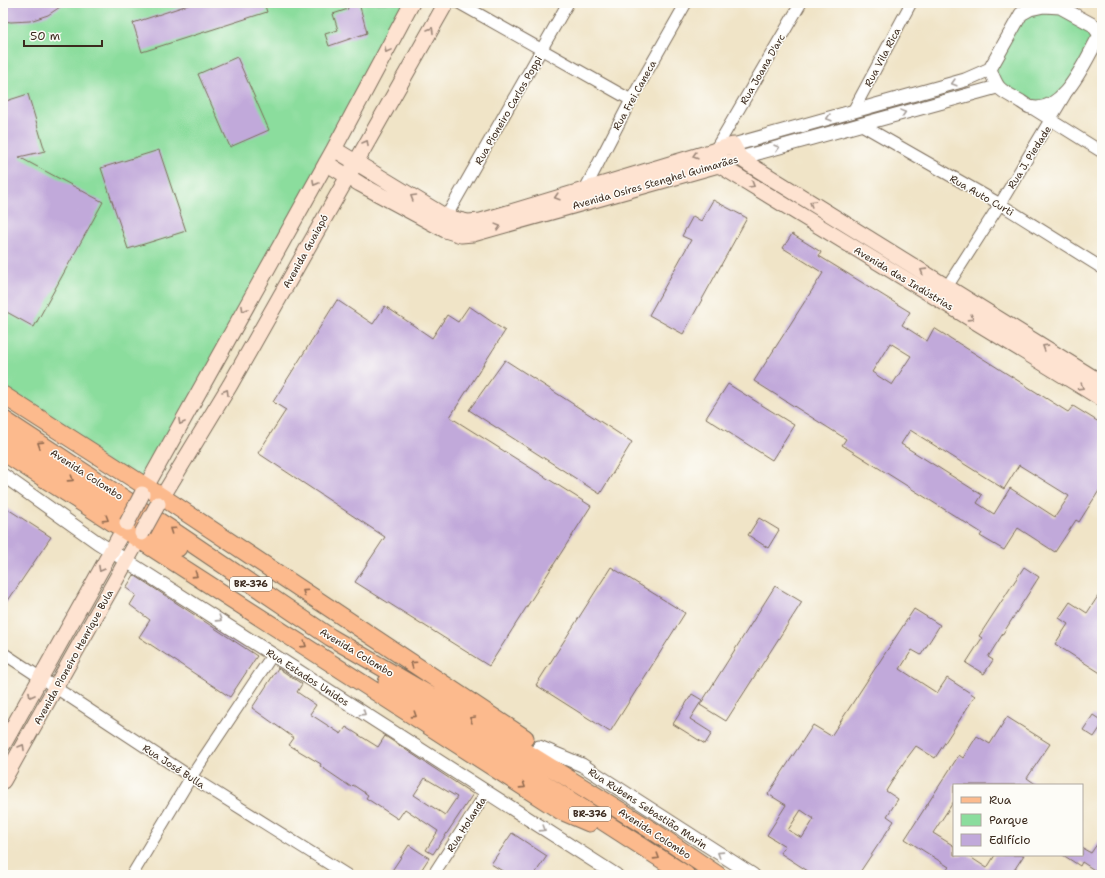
<svg xmlns="http://www.w3.org/2000/svg" width="1105" height="878" font-family="'Shantell Sans',sans-serif">
<style>
.green{fill:#8bdd9d;stroke:#63845e}
.building{fill:#c1a9da;fill-rule:evenodd}
.lines{fill:none;stroke-linecap:round;stroke-linejoin:round}
.minor-casing{stroke:#7a6b59;stroke-width:13}
.tertiary-casing{stroke:#7a6b59;stroke-width:15}
.secondary-casing{stroke:#7a6b59;stroke-width:17}
.primary-casing{stroke:#7a6b59;stroke-width:19}
.minor{stroke:#fff;stroke-width:11}
.tertiary{stroke:#fff;stroke-width:13}
.secondary{stroke:#fee3d1;stroke-width:15}
.primary{stroke:#fcba8d;stroke-width:17}
.secondary-bridge-casing{stroke:#7a6b59;stroke-width:17;stroke-linecap:butt}
.secondary-bridge{stroke:#fee3d1;stroke-width:15}
.oneway{stroke:#9c8678}
.oneway2{stroke:#a79f9a}
.oneway3{stroke:#926b50}
.labels{text-anchor:middle;stroke-width:3;stroke-linejoin:round;paint-order:stroke}
.shield{fill:#fdfcf7;stroke:#75695f;stroke-width:1}
.shield-label{font-size:9px;font-weight:bold;fill:#3b2a1e}
.street-label{font-size:10px;fill:#3b2a1e;stroke:#fdfcf7}
</style>
<rect width="100%" height="100%" fill="#fdfcf7"/>
<filter id="ink" filterUnits="userSpaceOnUse"><feTurbulence type="fractalNoise" baseFrequency=".025" numOctaves="2"/><feDisplacementMap in="SourceGraphic" scale="8" xChannelSelector="R" yChannelSelector="G"/><feConvolveMatrix kernelMatrix="1 2 1 2 8 2 1 2 1" color-interpolation-filters="sRGB"/></filter>
<filter id="wash" filterUnits="userSpaceOnUse"><feTurbulence type="fractalNoise" baseFrequency=".012" numOctaves="4" result="noise"/><feDisplacementMap in="SourceGraphic" scale="16" xChannelSelector="R" yChannelSelector="G"/><feGaussianBlur stdDeviation="0.9" result="paint"/><feColorMatrix in="noise" values="0 0 0 0 0 0 0 0 0 0 0 0 0 0 0 0 0 1.4 0 .05"/><feComposite in="paint" operator="in"/></filter>
<g filter="url(#wash)">
<rect width="100%" height="100%" fill="#f0e4c7"/>
<path class="green" d="M 3,3 L 412,3 L 145,487 L 3,395 Z
M 1060,7 L 1100,35 L 1065,95 L 1043,107 L 997,87 L 990,69 L 1021,14 Z"/>
<g id="blocks">
<path class="building" d="M 3,3 L 66,3 L 48,15 L 30,21 L 11,22 L 3,21 Z
M 194,3 L 264,3 L 267,12 L 142,52 L 133,23 Z
M 346,3 L 359,3 L 367,33 L 329,46 L 325,34 L 338,30 L 333,14 L 348,9 Z
M 237,57 L 269,130 L 230,147 L 198,74 Z
M 28,94 L 45,151 L 19,157 L 103,202 L 34,327 L 3,310 L 3,102 Z
M 159,150 L 186,231 L 128,249 L 101,168 Z
M 713,200 L 747,218 L 683,334 L 649,315 L 691,240 L 682,236 L 693,216 L 701,221 Z
M 792,234 L 821,252 L 819,256 L 910,312 L 902,325 L 927,341 L 934,328 L 1068,412 L 1073,406 L 1102,424 L 1102,486 L 1079,522 L 1076,520 L 1055,552 L 1018,528 L 1004,550 L 980,536 L 982,533 L 842,445 L 846,439 L 754,381 L 823,273 L 783,248 ZM 890,343 L 911,356 L 892,385 L 872,372 ZM 910,430 L 1004,489 L 1019,465 L 1069,496 L 1055,517 L 1010,488 L 994,514 L 977,503 L 982,495 L 901,444 Z
M 337,300 L 373,324 L 385,306 L 432,338 L 447,315 L 458,322 L 469,306 L 505,331 L 450,417 L 591,506 L 489,666 L 355,582 L 385,537 L 258,453 L 286,410 L 273,402 Z
M 505,360 L 632,442 L 600,494 L 469,410 Z
M 728,384 L 794,425 L 772,460 L 706,418 Z
M 3,506 L 51,537 L 3,608 Z
M 759,518 L 779,530 L 768,548 L 748,535 Z
M 611,567 L 685,613 L 610,732 L 536,685 Z
M 1024,567 L 1039,577 L 988,657 L 993,660 L 984,674 L 966,663 L 982,638 L 979,636 Z
M 134,575 L 257,656 L 230,697 L 139,637 L 150,620 L 130,605 L 136,595 L 126,588 Z
M 775,586 L 802,602 L 726,721 L 700,705 Z
M 1102,590 L 1102,674 L 1055,644 L 1068,624 L 1059,618 L 1070,602 L 1087,613 Z
M 914,609 L 940,625 L 921,655 L 912,650 L 900,669 L 937,693 L 947,678 L 975,696 L 935,758 L 916,746 L 904,762 L 886,791 L 898,799 L 887,816 L 894,821 L 858,875 L 814,875 L 780,853 L 785,846 L 767,835 L 786,805 L 768,794 L 813,725 L 831,736 ZM 801,810 L 814,819 L 802,838 L 788,830 Z
M 278,668 L 302,684 L 297,692 L 316,705 L 310,714 L 341,734 L 346,727 L 378,747 L 385,736 L 473,794 L 433,854 L 426,850 L 438,831 L 405,809 L 398,819 L 366,798 L 368,795 L 353,785 L 351,787 L 320,766 L 321,764 L 289,745 L 294,738 L 252,708 ZM 425,778 L 457,797 L 445,815 L 414,795 Z
M 692,694 L 702,700 L 690,719 L 712,733 L 705,744 L 673,724 Z
M 1093,715 L 1102,721 L 1102,725 L 1094,737 L 1083,730 Z
M 1007,717 L 1050,744 L 1027,778 L 1037,785 L 954,785 L 954,801 L 933,833 L 954,846 L 954,855 L 967,855 L 987,868 L 995,855 L 1024,855 L 1011,875 L 943,875 L 949,867 L 905,839 L 959,755 L 963,758 L 977,736 L 990,744 Z
M 512,833 L 547,856 L 534,875 L 509,875 L 491,864 Z
M 1102,837 L 1102,875 L 1082,862 L 1080,866 L 1063,855 L 1082,855 L 1082,848 L 1091,853 Z
M 409,845 L 429,858 L 418,875 L 389,875 Z"/>
</g>
</g>
<g filter="url(#ink)">
<use href="#blocks" fill-opacity="0" stroke="#7a6b59" stroke-width="1"/>
<g class="lines">
<g class="minor-casing">
<path id="minor" d="M 459,3 L 631,100
M 1030,107 L 1102,152
M 853,111 L 911,3
M 860,124 L 1000,204 L 1102,268
M 715,150 L 801,3
M 585,189 L 631,100 L 686,3
M 446,217 L 568,3
M 943,293 L 1000,204 L 1065,95
M 3,653 L 191,777 L 347,875
M 132,875 L 191,777 L 273,654
M 433,875 L 486,793"/>
</g>
<g class="tertiary-casing">
<path id="tertiary" d="M 1044,6 L 1060,7 L 1093,25 L 1100,35 C 1086,58 1064,116 1030,107 C 1027,106 1023,103 1020,101 C 999,89 998,91 990,69 L 1021,14 L 1030,9 Z
M 733,145 L 965,80 L 990,69
M 740,158 L 997,87
M 3,475 L 97,542 L 616,875
M 539,747 L 582,765 L 753,875"/>
</g>
<g class="secondary-casing">
<path id="secondary" d="M 334,149 L 446,217 L 468,222 L 481,221 L 733,145 L 740,158 L 752,166 L 1102,383
M 715,150 L 719,165 L 1102,399
M 326,163 L 360,184 L 445,230 L 461,235 L 473,234 L 729,162
M 142,494 L 334,149 L 412,3
M 158,504 L 230,385 L 446,3
M 3,745 L 127,523
M 3,781 L 142,533"/>
</g>
<g class="primary-casing">
<path id="primary" d="M 3,395 L 173,504 L 525,738
M 3,419 L 169,528 L 330,637 L 505,739 L 653,831 L 718,875
M 3,435 L 178,548
M 3,452 L 561,811 L 589,823
M 387,682 L 686,875"/>
</g>
<use href="#minor" class="minor"/>
<use href="#tertiary" class="tertiary"/>
<use href="#secondary" class="secondary"/>
<use href="#primary" class="primary"/>
<g class="secondary-bridge-casing">
<path id="secondary-bridge" d="M 127,523 L 142,494
M 142,533 L 158,504"/>
</g>
<use href="#secondary-bridge" class="secondary-bridge"/>
</g>
<defs><path id="oneway-chevron" d="M-2-3.5L2.5 0L-2 3.5" fill="none" stroke-width="1.6" stroke-linecap="round" stroke-linejoin="round"/></defs>
<g class="oneway">
<use href="#oneway-chevron" transform="translate(431 30) rotate(-60)"/>
<use href="#oneway-chevron" transform="translate(387 50) rotate(118)"/>
<use href="#oneway-chevron" transform="translate(366 143) rotate(-60)"/>
<use href="#oneway-chevron" transform="translate(695 156) rotate(164)"/>
<use href="#oneway-chevron" transform="translate(315 183) rotate(120)"/>
<use href="#oneway-chevron" transform="translate(752 185) rotate(31)"/>
<use href="#oneway-chevron" transform="translate(413 197) rotate(-149)"/>
<use href="#oneway-chevron" transform="translate(557 197) rotate(163)"/>
<use href="#oneway-chevron" transform="translate(812 203) rotate(-148)"/>
<use href="#oneway-chevron" transform="translate(498 227) rotate(-15)"/>
<use href="#oneway-chevron" transform="translate(923 271) rotate(-148)"/>
<use href="#oneway-chevron" transform="translate(244 309) rotate(119)"/>
<use href="#oneway-chevron" transform="translate(971 318) rotate(32)"/>
<use href="#oneway-chevron" transform="translate(1045 347) rotate(-148)"/>
<use href="#oneway-chevron" transform="translate(1081 387) rotate(32)"/>
<use href="#oneway-chevron" transform="translate(226 392) rotate(-59)"/>
<use href="#oneway-chevron" transform="translate(181 422) rotate(119)"/>
<use href="#oneway-chevron" transform="translate(101 569) rotate(119)"/>
<use href="#oneway-chevron" transform="translate(31 695) rotate(119)"/>
<use href="#oneway-chevron" transform="translate(22 747) rotate(-60)"/>
</g>
<g class="oneway2">
<use href="#oneway-chevron" transform="translate(954 83) rotate(164)"/>
<use href="#oneway-chevron" transform="translate(903 113) rotate(-15)"/>
<use href="#oneway-chevron" transform="translate(829 118) rotate(164)"/>
<use href="#oneway-chevron" transform="translate(777 148) rotate(-16)"/>
<use href="#oneway-chevron" transform="translate(219 619) rotate(33)"/>
<use href="#oneway-chevron" transform="translate(363 713) rotate(33)"/>
<use href="#oneway-chevron" transform="translate(543 829) rotate(32)"/>
<use href="#oneway-chevron" transform="translate(720 854) rotate(-147)"/>
</g>
<g class="oneway3">
<use href="#oneway-chevron" transform="translate(40 444) rotate(-147)"/>
<use href="#oneway-chevron" transform="translate(71 479) rotate(33)"/>
<use href="#oneway-chevron" transform="translate(106 519) rotate(32)"/>
<use href="#oneway-chevron" transform="translate(172 530) rotate(-146)"/>
<use href="#oneway-chevron" transform="translate(195 575) rotate(33)"/>
<use href="#oneway-chevron" transform="translate(305 592) rotate(-146)"/>
<use href="#oneway-chevron" transform="translate(304 645) rotate(33)"/>
<use href="#oneway-chevron" transform="translate(413 664) rotate(-146)"/>
<use href="#oneway-chevron" transform="translate(414 715) rotate(33)"/>
<use href="#oneway-chevron" transform="translate(472 719) rotate(-150)"/>
<use href="#oneway-chevron" transform="translate(523 786) rotate(33)"/>
<use href="#oneway-chevron" transform="translate(657 857) rotate(32)"/>
</g>
</g>
<g class="labels">
<g class="shield">
<rect x="230" y="577" width="42" height="14" rx="3"/>
<rect x="569" y="807" width="42" height="14" rx="3"/>
</g>
<g class="shield-label">
<text x="251" y="587">BR-376</text>
<text x="590" y="817">BR-376</text>
</g>
<g class="street-label">
<text transform="translate(882 57) rotate(-62)" y="4">Rua Vila Rica</text>
<text transform="translate(762 69) rotate(-60)" y="4">Rua Joana D'arc</text>
<text transform="translate(634 95) rotate(-61)" y="4">Rua Frei Caneca</text>
<text transform="translate(508 110) rotate(-60)" y="4">Rua Pioneiro Carlos Poppi</text>
<text transform="translate(1029 157) rotate(-58)" y="4">Rua J. Piedade</text>
<text transform="translate(655 182) rotate(-16)" y="4">Avenida Osíres Stenghel Guimarães</text>
<text transform="translate(982 195) rotate(30)" y="4">Rua Auto Curti</text>
<text transform="translate(305 251) rotate(-61)" y="4">Avenida Guaiapó</text>
<text transform="translate(904 278) rotate(31)" y="4">Avenida das Indústrias</text>
<text transform="translate(87 474) rotate(33)" y="4">Avenida Colombo</text>
<text transform="translate(357 652) rotate(31)" y="4">Avenida Colombo</text>
<text transform="translate(73 657) rotate(-61)" y="4">Avenida Pioneiro Henrique Bula</text>
<text transform="translate(308 677) rotate(33)" y="4">Rua Estados Unidos</text>
<text transform="translate(174 766) rotate(33)" y="4">Rua José Bulla</text>
<text transform="translate(648 808) rotate(33)" y="4">Rua Rubens Sebastião Marin</text>
<text transform="translate(466 824) rotate(-57)" y="4">Rua Holanda</text>
<text transform="translate(655 833) rotate(33)" y="4">Avenida Colombo</text>
</g>
</g>
<rect width="1105" height="878" fill="none" stroke="#fdfcf7" stroke-width="16"/>
<rect x="953" y="784" width="130" height="72" fill="#fdfcf7" stroke="#afa8a0"/>
<rect x="961" y="797" width="20" height="6" fill="#fcba8d" stroke="#afa8a0"/>
<text x="989" y="804" font-size="12" fill="#3b2a1e">Rua</text>
<rect x="961" y="814" width="20" height="12" fill="#8bdd9d" stroke="#afa8a0"/>
<text x="989" y="824" font-size="12" fill="#3b2a1e">Parque</text>
<rect x="961" y="834" width="20" height="12" fill="#c1a9da" stroke="#afa8a0"/>
<text x="989" y="844" font-size="12" fill="#3b2a1e">Edifício</text>
<path d="M24 40v6h78v-6" fill="none" stroke="#3b2a1e" stroke-width="2"/>
<text x="30" y="40" font-size="12" fill="#3b2a1e" stroke="#fdfcf7" stroke-width="3" paint-order="stroke">50 m</text>
</svg>
